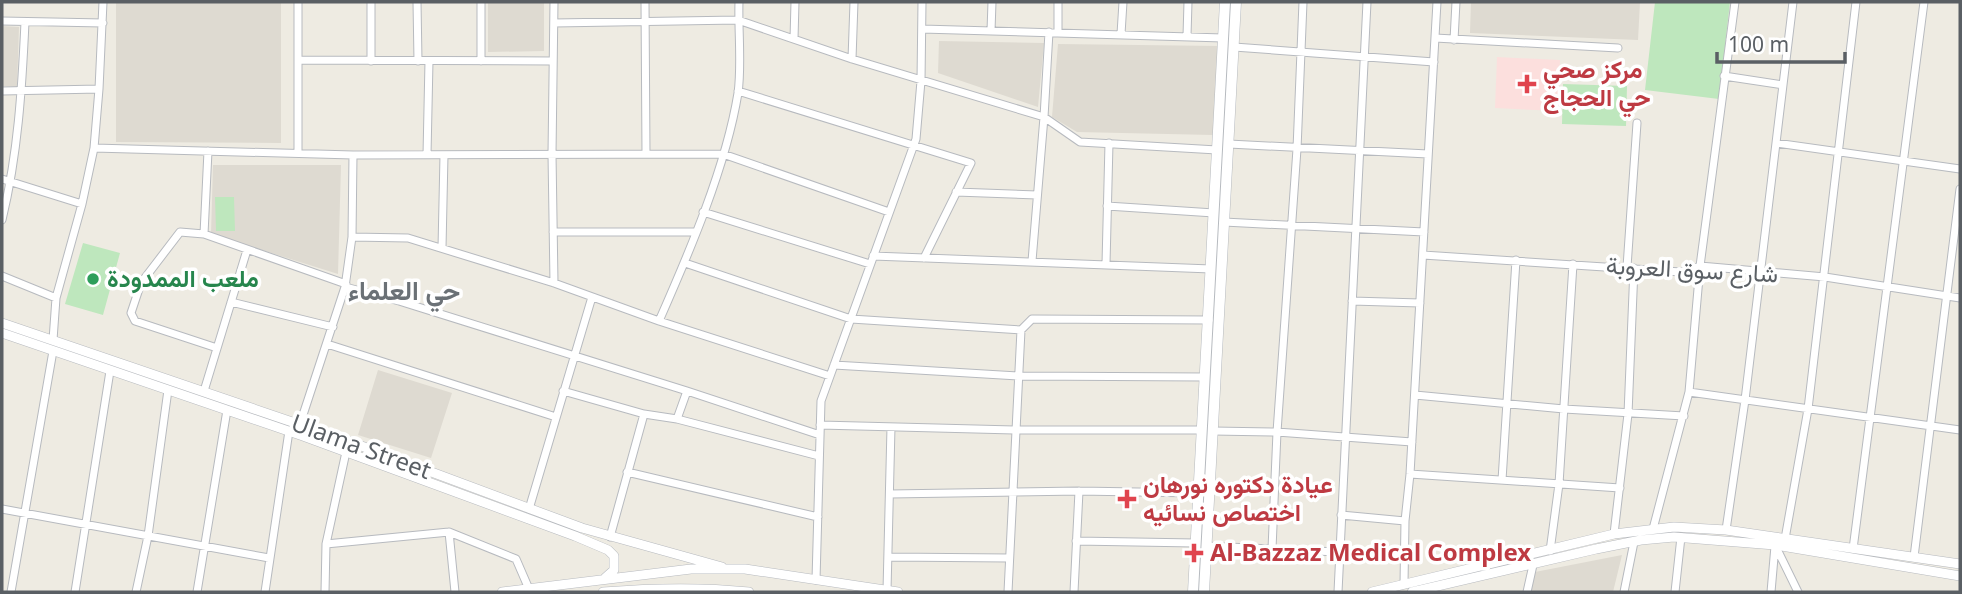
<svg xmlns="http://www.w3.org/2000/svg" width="1962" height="594" font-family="'Noto Sans',Vazirmatn,sans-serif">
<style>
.education{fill:#dedad1}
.medical{fill:#fcdfdd}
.green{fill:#bee7bd}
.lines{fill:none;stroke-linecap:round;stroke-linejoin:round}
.minor-casing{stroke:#b7babf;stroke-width:9}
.tertiary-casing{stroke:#b7babf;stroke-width:10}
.secondary-casing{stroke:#b6babf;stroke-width:11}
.minor{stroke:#fff;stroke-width:7}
.tertiary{stroke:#fff;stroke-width:9}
.secondary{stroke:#fff;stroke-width:10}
.health-dot{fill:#e0444e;stroke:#fff;stroke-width:2.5}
.leisure-dot{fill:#2e9e5b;stroke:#fff;stroke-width:2.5}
.labels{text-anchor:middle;stroke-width:7;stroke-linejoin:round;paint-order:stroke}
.health-label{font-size:24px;font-weight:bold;fill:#be3a42;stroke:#fff;text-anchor:start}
.street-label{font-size:24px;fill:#5a5f64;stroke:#fff}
.leisure-label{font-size:24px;font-weight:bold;fill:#27864d;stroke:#fff;text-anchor:start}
.neighbourhood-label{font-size:26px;font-weight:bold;fill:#6b7176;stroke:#fff}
</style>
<rect width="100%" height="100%" fill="#eeebe2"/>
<path class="education" d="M 116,2 L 281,2 L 281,143 L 116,142 Z
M 488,2 L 544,2 L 544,51 L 488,52 Z
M 1471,2 L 1640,2 L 1638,40 L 1470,33 Z
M 2,26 L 19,27 L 17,87 L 2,86 Z
M 939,41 L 1044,43 L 1038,107 L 938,73 Z
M 1058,44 L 1219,46 L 1213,135 L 1077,132 L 1052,117 Z
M 213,165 L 341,165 L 338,274 L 211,234 Z
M 378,370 L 452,393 L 431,458 L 358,435 Z
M 1622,555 L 1613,592 L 1530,592 L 1535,572 Z"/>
<path class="medical" d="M 1497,57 L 1560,60 L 1558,111 L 1495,108 Z"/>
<path class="green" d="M 1655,2 L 1730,2 L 1719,99 L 1645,90 Z
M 1563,84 L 1627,86 L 1626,126 L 1562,124 Z
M 215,197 L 234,197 L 235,231 L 216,231 Z
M 83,243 L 120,253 L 103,315 L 65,304 Z"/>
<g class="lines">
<g class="minor-casing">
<path id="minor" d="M 371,2 L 371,61
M 417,2 L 418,61
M 554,2 L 552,154 L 554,283
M 645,2 L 646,154
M 2,21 L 103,23
M 554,23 L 738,20 L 852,59 L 1044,117 L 1080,142 L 1217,150
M 922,29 L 1223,38
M 991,31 L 992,2
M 1058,33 L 1058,2
M 1121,34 L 1123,2
M 1187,36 L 1188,2
M 1435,38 L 1618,48
M 794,39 L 795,2
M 1454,40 L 1456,2
M 1234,47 L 1434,62
M 852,59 L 854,2
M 298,60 L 553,61
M 481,61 L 481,2
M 1724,76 L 1783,85
M 2,91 L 99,89
M 738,91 L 971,163 L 924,258
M 1776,143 L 1960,169
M 1229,144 L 1428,154
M 94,148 L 353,155 L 723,154 L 889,212
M 298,153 L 298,2
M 427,155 L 429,61
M 2,179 L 82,204
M 956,192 L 1037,195
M 1107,206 L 1214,213
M 703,212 L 870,264
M 2,220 C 18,154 22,88 25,22
M 1224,222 L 1424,232
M 553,232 L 696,232
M 204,234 L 208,151
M 352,237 L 408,238 L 554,283 L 659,321 L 830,376
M 442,248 L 444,155
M 1423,255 L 1681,272 L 1700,266 L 1825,277 L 1960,298
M 873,256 L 1211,269
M 1032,261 L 1044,117 L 1049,32
M 685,263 L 851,319 L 1021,330 L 1032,319 L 1209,320
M 1106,264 L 1109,143
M 1627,267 L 1637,123
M 2,276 L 56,298
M 345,287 L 399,301 L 687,391 L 820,435
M 1352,301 L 1420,303
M 231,302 L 333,327
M 659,321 C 689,253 726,167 738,93 C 742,65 738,30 739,2
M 53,340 L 56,298 L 82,204 L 94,148 L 99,89 L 103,2
M 327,344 L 556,417
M 217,348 L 135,321 L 131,313 L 141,283 L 180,232 L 204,234 L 346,284
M 834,365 L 1019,376 L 1205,377
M 204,391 L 247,250
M 563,391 L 644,414 L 677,419 L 819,456
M 1689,392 L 1960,430
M 1415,395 L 1564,409 L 1684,416
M 677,419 L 687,391
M 300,424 L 345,287 L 352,237 L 353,155
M 820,425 L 1014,430 L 1202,430
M 1213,431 L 1277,432 L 1412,442
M 627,472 L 818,517
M 1410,474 L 1620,488
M 1502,480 L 1516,260
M 890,494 L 1079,491 L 1197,493
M 2,509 L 269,558
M 529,509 L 592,297
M 1341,515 L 1405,521
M 1653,529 L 1689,392 L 1700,266 L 1735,2
M 1726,530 L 1745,400 L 1793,2
M 449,532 L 455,592
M 1614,534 L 1628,414 L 1634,268
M 610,537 L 644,414
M 1785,539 L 1808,409 L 1856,2
M 1076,541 L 1195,543
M 326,544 L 449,532 L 516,559 L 529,589
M 1775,545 L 1798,592
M 1206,546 L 1338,552
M 1272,549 L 1277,432 L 1297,149 L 1303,2
M 1853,549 L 1924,2
M 1550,551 L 1559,484 L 1573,264
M 888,557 L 1009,558
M 1914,557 L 1960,189
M 816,580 L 821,401 L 916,139 L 921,81 L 922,2
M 1404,584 L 1405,521 L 1410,474 L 1437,2
M 887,591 L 891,427
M 11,592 L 53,351
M 75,592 L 110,371
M 136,592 L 148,536 L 168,390
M 197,592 L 227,410
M 265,592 L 289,431
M 325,592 L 326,544 L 346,452
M 1008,592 L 1021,330
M 1074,592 L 1079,491
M 1338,592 L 1367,2
M 1527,592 L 1533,565
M 1624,592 L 1634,542
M 1675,592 L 1681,537
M 1771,592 L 1775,546"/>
</g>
<g class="tertiary-casing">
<path id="tertiary" d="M 2,323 L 348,441 L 582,528 L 722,567
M 2,333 L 303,436 L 575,536 L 608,550 L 614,556 L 614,570 L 605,578
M 502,592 L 691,569 L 745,569 L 898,592
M 603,592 C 652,588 701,587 749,592
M 1372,592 L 1614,534 L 1674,527 L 1726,530 L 1960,564
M 1412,592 L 1596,549 L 1641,540 L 1674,537 L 1775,545 L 1960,576"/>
</g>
<g class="secondary-casing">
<path id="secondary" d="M 1193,592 L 1225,2
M 1204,592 L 1236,2"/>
</g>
<use href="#minor" class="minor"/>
<use href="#tertiary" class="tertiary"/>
<use href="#secondary" class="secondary"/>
</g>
<g class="health-dot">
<path d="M1523.5 73.5h7v7h7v7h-7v7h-7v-7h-7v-7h7z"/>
<path d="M1123.5 488.5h7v7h7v7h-7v7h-7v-7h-7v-7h7z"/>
<path d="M1190.5 542.5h7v7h7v7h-7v7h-7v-7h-7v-7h7z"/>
</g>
<circle class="leisure-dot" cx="93" cy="279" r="7"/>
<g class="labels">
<g class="health-label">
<text x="1543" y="78">مركز صحي<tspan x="1543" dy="28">حي الحجاج</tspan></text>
<text x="1143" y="493">عيادة دكتوره نورهان<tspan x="1143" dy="28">اختصاص نسائيه</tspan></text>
<text x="1210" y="561">Al-Bazzaz Medical Complex</text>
</g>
<g class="street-label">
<text transform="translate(1692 270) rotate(3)" y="8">شارع سوق العروبة</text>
<text transform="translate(361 447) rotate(20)" y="8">Ulama Street</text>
</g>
<g class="leisure-label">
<text x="107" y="287">ملعب الممدودة</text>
</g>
<g class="neighbourhood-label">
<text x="404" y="300">حي العلماء</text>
</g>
</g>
<rect width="1962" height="594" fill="none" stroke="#5a5f64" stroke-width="7"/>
<path d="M1717 52v10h128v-10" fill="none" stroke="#5a5f64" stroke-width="3.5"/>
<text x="1728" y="52" font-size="21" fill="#5a5f64" stroke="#ffffff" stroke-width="5" paint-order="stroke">100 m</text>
</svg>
